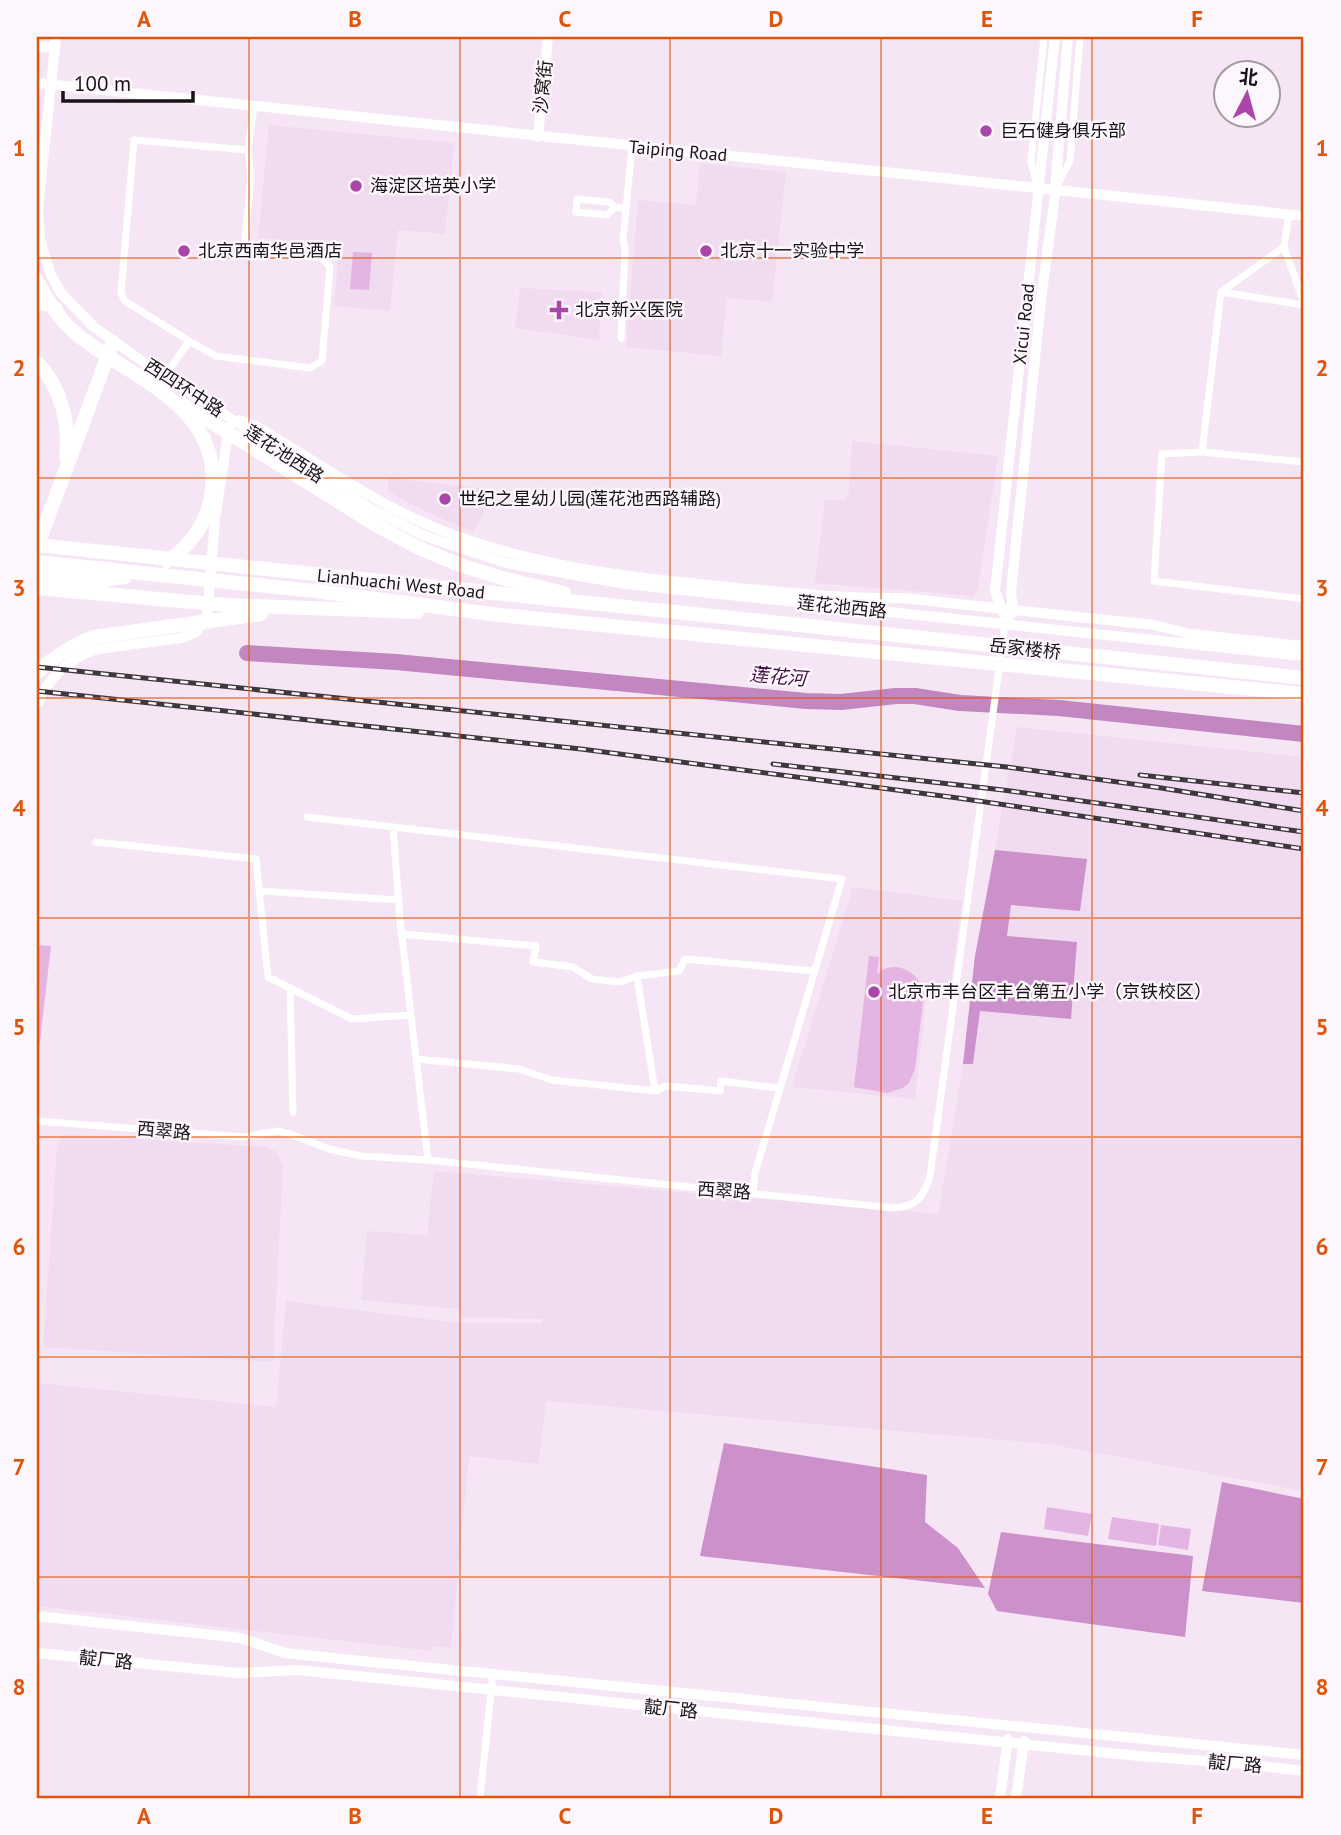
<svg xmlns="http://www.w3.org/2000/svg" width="1341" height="1835" font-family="'PT Sans','Noto Sans SC',sans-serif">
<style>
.built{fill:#f1dbf0}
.green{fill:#e4b4e2}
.forest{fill:#cc90ca}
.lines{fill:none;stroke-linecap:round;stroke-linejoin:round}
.river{stroke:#c286c0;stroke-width:16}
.street{stroke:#fff;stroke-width:7}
.secondary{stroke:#fff;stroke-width:10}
.highway{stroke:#fff;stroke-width:14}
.rail-casing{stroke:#3e373d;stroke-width:5}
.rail{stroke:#fdf7fd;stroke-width:2.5;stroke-dasharray:8;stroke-linecap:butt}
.grid{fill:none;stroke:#de560d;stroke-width:2;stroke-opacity:0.55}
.poi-dot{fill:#aa45aa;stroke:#fdf7fd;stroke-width:2.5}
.labels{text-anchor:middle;stroke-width:5;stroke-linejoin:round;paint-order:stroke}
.street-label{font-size:18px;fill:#191318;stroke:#fdf7fd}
.poi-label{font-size:18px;fill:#191318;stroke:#fdf7fd;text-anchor:start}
.water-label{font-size:19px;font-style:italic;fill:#440d44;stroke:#fdf7fd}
.neatline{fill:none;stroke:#de560d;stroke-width:2.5}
.grid-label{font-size:23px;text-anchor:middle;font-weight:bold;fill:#de560d}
</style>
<rect width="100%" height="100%" fill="#f6e6f5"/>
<path class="built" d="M 269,125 L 454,143 L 445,234 L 398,230 L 390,311 L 334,306 L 339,246 L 258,238 Z
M 700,163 L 786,172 L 772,302 L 727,298 L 721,356 L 626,347 L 638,200 L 696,205 Z
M 520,288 L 602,292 L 599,340 L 515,328 Z
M 852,441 L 998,456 L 978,589 L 973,596 L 815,583 L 825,500 L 844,500 L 849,493 Z
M 389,478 L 488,489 L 486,509 L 473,532 L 418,508 L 387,491 Z
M 1017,727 L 1304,757 L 1304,1491 L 1049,1444 L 546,1401 L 539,1464 L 469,1456 L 451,1648 L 433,1646 L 432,1651 L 37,1606 L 37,1383 L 276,1407 L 286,1301 L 457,1323 L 542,1323 L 542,1319 L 461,1317 L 458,1309 L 361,1300 L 367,1231 L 427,1235 L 434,1171 L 938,1214 L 963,1064 L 975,956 Z
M 853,887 L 962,901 L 950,993 L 927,991 L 915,1099 L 792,1087 Z
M 68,1134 L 265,1147 L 277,1152 L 283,1166 L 273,1362 L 43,1347 L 57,1148 L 61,1137 Z"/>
<path class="green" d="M 353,252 L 372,253 L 369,290 L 350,289 Z
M 37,945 L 51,946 L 37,1067 Z
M 869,956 L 879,957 L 877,974 C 895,958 920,972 924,994 L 915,1069 L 909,1083 L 903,1088 L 887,1093 L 854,1087 Z
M 1047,1507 L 1092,1514 L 1088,1536 L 1044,1529 Z
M 1112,1517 L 1159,1524 L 1156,1546 L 1108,1539 Z
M 1161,1525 L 1191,1529 L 1188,1550 L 1158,1545 Z"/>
<path class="forest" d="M 995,850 L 1087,859 L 1080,911 L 1011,905 L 1007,936 L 1077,942 L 1071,1019 L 980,1011 L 973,1064 L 963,1064 L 975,956 Z
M 724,1443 L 927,1475 L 925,1522 L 958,1548 L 985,1588 L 700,1556 Z
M 1222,1482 L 1304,1499 L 1304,1603 L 1202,1591 Z
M 1001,1532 L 1193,1556 L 1185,1637 L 997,1611 L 988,1594 Z"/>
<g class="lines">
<path class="river" d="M 247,653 L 396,662 L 806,701 L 841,702 L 896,696 L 915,696 L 960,703 L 1059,708 L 1304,734"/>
<path class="street" d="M 1058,184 L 1070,161 L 1080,37
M 1037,185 L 1031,162 L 1044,37
M 615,207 L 607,215 L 576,212 L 577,199 L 609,202 L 615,207 L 626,209
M 1289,214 L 1284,247 L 1304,303
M 1284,247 L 1221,292 L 1202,452 L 1162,454 L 1154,581 L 1304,599
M 1221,292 L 1304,305
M 621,338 L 625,250 L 623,240 L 632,147
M 189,341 L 216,356 L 310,368 L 322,361 L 330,267 L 322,258 L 258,251 L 245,240 L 251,177 L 248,150
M 165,376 L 189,341 L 125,301 L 121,293 L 134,140 L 248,150 L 254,106
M 1202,452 L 1304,462
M 307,817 L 842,879 L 755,1173 L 753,1193
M 393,827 L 400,920 L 428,1160
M 96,842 L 256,859 L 268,977 L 352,1019 L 411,1015
M 259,891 L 399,900
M 402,934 L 536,946 L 533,962 L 573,967 L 592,979 L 620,982 L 637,976
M 290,988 L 293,1112
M 416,1059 L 519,1069 L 552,1080 L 655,1091 L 666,1086 L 720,1091 L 721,1081 L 779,1088
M 655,1091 L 637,976 L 679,971 L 685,959 L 814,971
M 37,1121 L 243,1137 L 278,1131 L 293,1135 L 329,1149 L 361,1156 L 428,1160 L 894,1208 C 916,1207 924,1197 930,1176 L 1005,625
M 480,1798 L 493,1673"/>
<path class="secondary" d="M 56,37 L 38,208 L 40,240 L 51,275 L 61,293 L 94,327 L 149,366 L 368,507 L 425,536 L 506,563 L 626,584 L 1304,656
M 37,46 L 55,48
M 37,83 L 1304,216
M 538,137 L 548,37
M 37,305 L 57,307
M 239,420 L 256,426 C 313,460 370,500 431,526 C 529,567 633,578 738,588 C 793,593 847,599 902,598 L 1154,625 L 1190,634 L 1304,646
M 1004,615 L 995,591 L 1055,37
M 1010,616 L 1013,610 L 1011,592 L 1041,300 L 1054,202 L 1068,37
M 37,704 C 50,676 68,659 97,649 L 181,638 L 196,632 L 207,617 L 215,519 L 229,427
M 37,1616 L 241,1638 L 285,1653 L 322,1657 L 1304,1755
M 37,1653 L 238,1673 L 298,1670 L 1139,1756 L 1245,1764 L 1304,1771
M 1000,1798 L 1008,1739
M 1016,1798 L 1024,1741"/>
<path class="highway" d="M 37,281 C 48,301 60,321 79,336 C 133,380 226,407 211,497 C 206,524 190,547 167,561
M 37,362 C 60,386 71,425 66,457
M 184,405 L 376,525 L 419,548 L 460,565 L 502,578 L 564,593
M 37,545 L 1304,678
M 37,547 L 113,342
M 37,562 L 315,591 L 499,615 L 1304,694
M 37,576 L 104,580 L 125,577
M 37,588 L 225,605 L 417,612
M 37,673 C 54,656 71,646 94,637 L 261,614"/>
<g class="rail-casing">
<path id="rail" d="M 37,667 L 1007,767 L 1155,787 L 1304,811
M 37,691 L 581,749 L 958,798 L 1304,849
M 773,764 L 1003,790 L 1304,832
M 1140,775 L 1304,793"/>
</g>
<use href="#rail" class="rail"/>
</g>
<path class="grid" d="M 249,37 L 249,1798M 460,37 L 460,1798M 670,37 L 670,1798M 881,37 L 881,1798M 1092,37 L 1092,1798M 37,258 L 1304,258M 37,478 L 1304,478M 37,698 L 1304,698M 37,918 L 1304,918M 37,1137 L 1304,1137M 37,1357 L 1304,1357M 37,1577 L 1304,1577"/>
<g class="poi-dot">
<circle cx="986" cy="131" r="7"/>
<circle cx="356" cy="186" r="7"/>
<circle cx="184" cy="251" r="7"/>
<circle cx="706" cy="251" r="7"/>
<path d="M555.5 299.5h7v7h7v7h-7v7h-7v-7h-7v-7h7z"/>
<circle cx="445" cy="499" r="7"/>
<circle cx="874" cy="992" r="7"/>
</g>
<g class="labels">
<g class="street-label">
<text transform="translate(543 87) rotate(-84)" y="6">沙窝街</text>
<text transform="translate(678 151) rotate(5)" y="6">Taiping Road</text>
<text transform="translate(1024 324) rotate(-84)" y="6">Xicui Road</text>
<text transform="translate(184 388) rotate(33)" y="6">西四环中路</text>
<text transform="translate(284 454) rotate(33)" y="6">莲花池西路</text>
<text transform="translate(401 584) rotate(6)" y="6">Lianhuachi West Road</text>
<text transform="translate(842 607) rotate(6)" y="6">莲花池西路</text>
<text transform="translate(1025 649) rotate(6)" y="6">岳家楼桥</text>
<text transform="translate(164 1131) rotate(5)" y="6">西翠路</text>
<text transform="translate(724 1191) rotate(4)" y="6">西翠路</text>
<text transform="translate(106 1660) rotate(6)" y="6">靛厂路</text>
<text transform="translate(671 1709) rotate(6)" y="6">靛厂路</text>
<text transform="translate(1235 1764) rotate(5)" y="6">靛厂路</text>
</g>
<g class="poi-label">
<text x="1000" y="137">巨石健身俱乐部</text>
<text x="370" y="192">海淀区培英小学</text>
<text x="198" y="257">北京西南华邑酒店</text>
<text x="720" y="257">北京十一实验中学</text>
<text x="575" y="316">北京新兴医院</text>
<text x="459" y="505">世纪之星幼儿园(莲花池西路辅路)</text>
<text x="888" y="998">北京市丰台区丰台第五小学（京铁校区）</text>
</g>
<g class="water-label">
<text transform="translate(778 676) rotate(5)" y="7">莲花河</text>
</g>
</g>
<rect width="1341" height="1835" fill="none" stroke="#fdf7fd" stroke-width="77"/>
<g transform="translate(1247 94) rotate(6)"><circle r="33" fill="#fdf7fd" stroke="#a29ca1" stroke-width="2"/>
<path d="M0-5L12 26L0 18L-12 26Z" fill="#aa45aa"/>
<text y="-10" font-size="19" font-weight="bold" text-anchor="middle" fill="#191318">北</text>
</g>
<path d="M63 91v10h130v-10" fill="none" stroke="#191318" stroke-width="3.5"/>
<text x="74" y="91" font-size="21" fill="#191318" stroke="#fdf7fd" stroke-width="5" paint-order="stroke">100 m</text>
<rect x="38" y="38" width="1264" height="1759" class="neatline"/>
<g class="grid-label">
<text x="144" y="27">A</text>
<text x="355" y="27">B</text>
<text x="565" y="27">C</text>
<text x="776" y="27">D</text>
<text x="987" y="27">E</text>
<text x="1197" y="27">F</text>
<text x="19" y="156">1</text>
<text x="1322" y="156">1</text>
<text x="19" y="376">2</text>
<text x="1322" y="376">2</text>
<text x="19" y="596">3</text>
<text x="1322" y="596">3</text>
<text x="19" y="816">4</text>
<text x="1322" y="816">4</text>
<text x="19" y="1035">5</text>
<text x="1322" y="1035">5</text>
<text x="19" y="1255">6</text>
<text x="1322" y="1255">6</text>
<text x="19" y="1475">7</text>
<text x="1322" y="1475">7</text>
<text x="19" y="1695">8</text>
<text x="1322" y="1695">8</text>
<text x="144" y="1824">A</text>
<text x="355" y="1824">B</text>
<text x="565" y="1824">C</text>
<text x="776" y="1824">D</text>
<text x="987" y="1824">E</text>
<text x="1197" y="1824">F</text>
</g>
</svg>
